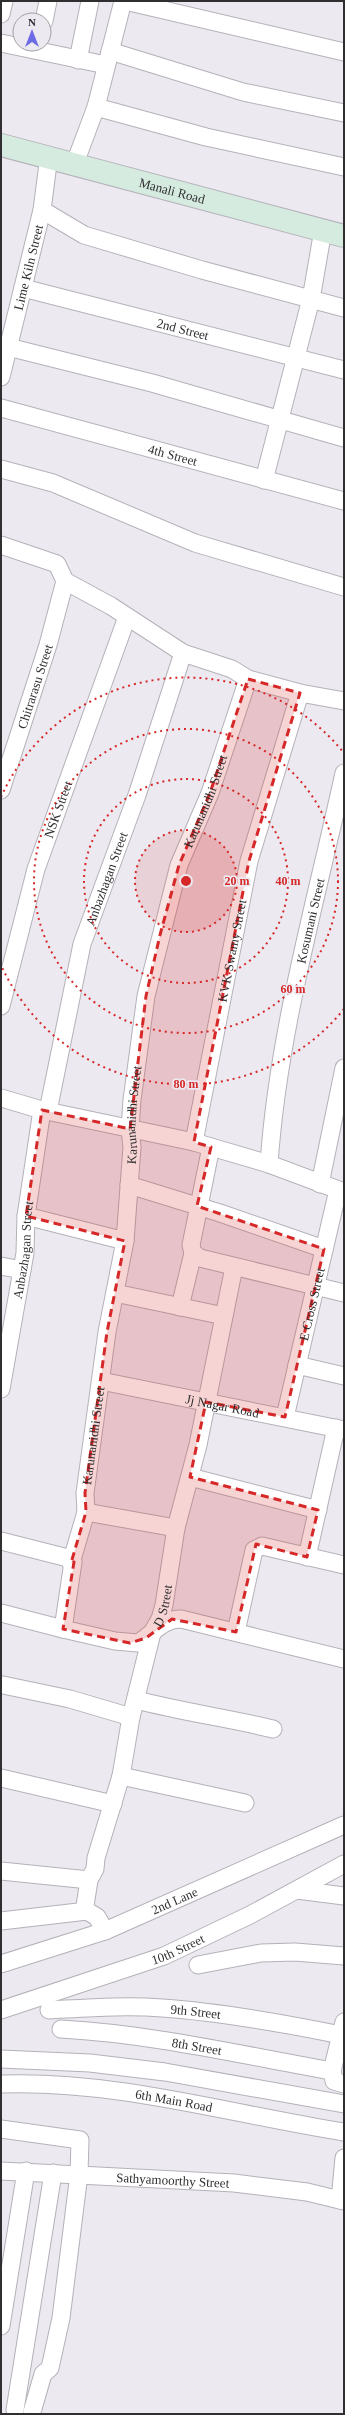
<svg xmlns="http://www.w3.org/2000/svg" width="345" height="2415" font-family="Georgia,serif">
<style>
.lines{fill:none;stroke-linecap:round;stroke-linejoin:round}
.street-casing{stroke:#b5b1b9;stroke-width:19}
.secondary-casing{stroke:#b5b1b9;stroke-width:24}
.street{stroke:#fff;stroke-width:17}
.secondary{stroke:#d5ebe0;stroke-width:22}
.marked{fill:#d62828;fill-opacity:0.2;stroke:#d62828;stroke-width:3;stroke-dasharray:8 5;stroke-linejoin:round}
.ring{fill:none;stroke:#d62828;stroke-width:2;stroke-dasharray:2 4}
.labels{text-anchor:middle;stroke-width:3.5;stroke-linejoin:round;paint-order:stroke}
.street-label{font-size:13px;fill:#302e31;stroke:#ece9f1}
.centre{fill:#d62828;stroke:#ece9f1;stroke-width:2}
.ring-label{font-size:12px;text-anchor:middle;font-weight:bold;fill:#d62828;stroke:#ece9f1;stroke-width:3.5;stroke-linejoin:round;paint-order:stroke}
</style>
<rect width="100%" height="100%" fill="#ece9f1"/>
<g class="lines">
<g class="street-casing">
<g id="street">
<path d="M 125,1 L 344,52"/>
<path d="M 1,14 L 4,1"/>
<path d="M 44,21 L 48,1"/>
<path d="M 1,43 L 106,65"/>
<path d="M 110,51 L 243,92 L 344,113"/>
<path d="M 78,60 L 90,1"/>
<path d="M 96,107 L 206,137 L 344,167"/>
<path d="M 75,163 L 96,107 L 123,1"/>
<path d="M 42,210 L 84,235 L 202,270 L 344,308"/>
<path id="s1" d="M 23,288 L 344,370"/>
<path d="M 8,347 L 152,383 L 344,438"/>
<path id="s2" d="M 1,377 L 42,210 L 49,156"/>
<path id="s3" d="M 1,408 L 344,501"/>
<path d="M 1,469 L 53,483 L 195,543 L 344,587"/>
<path d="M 264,480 L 311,299 L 323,230"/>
<path d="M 1,545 L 57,564 L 65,581 L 111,606 L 183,653 L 232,669 L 248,679 L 300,693 L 344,701"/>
<path id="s4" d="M 1,790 L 48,645 L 65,581"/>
<path id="s5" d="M 1,1006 L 36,869 L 127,617"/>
<path d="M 1,1098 L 42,1110 L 194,1142 L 269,1164 L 344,1192"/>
<path id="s6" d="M 48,1111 L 82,944 L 137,795 L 183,653"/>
<path id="s7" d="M 194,1142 L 249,861 L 300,693"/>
<path d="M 211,1147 L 191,1245 L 193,1253 L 200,1258 L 344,1293"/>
<path id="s8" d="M 269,1164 C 278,1032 316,902 344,773"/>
<path d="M 320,1184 L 344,1068"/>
<path d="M 129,1185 L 220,1213 L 324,1249"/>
<path d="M 26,1216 L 125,1241"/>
<path d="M 1,1266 L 22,1270"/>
<path d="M 115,1293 L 224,1316"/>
<path d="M 180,1307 L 193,1253"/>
<path d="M 297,1365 L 344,1376"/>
<path id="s9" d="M 101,1381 L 344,1430"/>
<path id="s10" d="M 1,1389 L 25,1253 L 26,1216 L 42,1110"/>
<path id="s11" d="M 285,1417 L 338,1190"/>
<path d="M 190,1477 L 318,1510"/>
<path d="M 86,1512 L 176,1528"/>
<path d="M 1,1541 L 68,1558 L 73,1562 L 63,1629 L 115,1641 L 138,1643 C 153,1634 162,1619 181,1619 L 344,1659"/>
<path d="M 307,1557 L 336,1428"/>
<path id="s12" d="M 71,1563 L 86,1512 L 85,1493 L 107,1332 L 125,1241 L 132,1147 L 130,1129 L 132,1100 L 146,996 L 179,865 L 210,793 L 248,679"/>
<path d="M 1,1613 L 63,1629"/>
<path d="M 236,1632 L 254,1550 L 262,1546 L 344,1565"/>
<path d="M 3,1685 L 70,1699 L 131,1717"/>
<path d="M 137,1700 C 182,1712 228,1718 273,1729"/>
<path d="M 121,1776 L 245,1803"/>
<path d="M 1,1778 L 113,1804"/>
<path d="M 1,1871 L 89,1880"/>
<path d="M 297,1890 L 344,1896"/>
<path d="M 1,1921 L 87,1911"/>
<path id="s13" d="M 105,1931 L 97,1917 L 87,1911 L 85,1906 L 89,1880 L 95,1869 L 96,1858 L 121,1776 L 131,1717 L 152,1633 L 160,1619 L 164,1605 L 176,1528 L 198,1445 L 234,1267"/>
<path id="s14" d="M 1,1964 L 105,1931 L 344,1825"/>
<path d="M 198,1965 L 261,1953 L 295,1952 L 344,1956"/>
<path id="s15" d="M 1,2010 L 164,1956 L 250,1915 L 344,1864"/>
<path id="s16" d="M 49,2010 C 87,2008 125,2005 162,2008 C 222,2012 282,2023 341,2035"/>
<path d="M 344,2022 L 332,2071 L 334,2081 L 344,2084"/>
<path id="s17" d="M 61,2029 C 152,2034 242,2055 332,2071"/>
<path d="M 1,2059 L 90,2063 L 165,2072 L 344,2104"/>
<path id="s18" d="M 1,2084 C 117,2080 230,2114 344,2132"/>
<path d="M 1,2129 L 80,2140 L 79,2174 L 61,2318 L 50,2368 L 43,2374 L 32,2412"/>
<path id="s19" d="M 1,2171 L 234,2183 L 307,2192 L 344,2201"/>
<path d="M 340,2200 L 344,2158"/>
<path d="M 1,2326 L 26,2171"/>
<path d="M 15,2410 L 53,2173"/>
</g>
</g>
<g class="secondary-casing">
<g id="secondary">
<path id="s20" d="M 1,145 L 344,236"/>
</g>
</g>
<use href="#street" class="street"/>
<use href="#secondary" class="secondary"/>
</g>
<path class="marked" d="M 248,679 L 300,693 L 249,861 L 194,1142 L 211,1147 L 197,1206 L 324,1249 L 285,1417 L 206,1402 L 190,1477 L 318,1510 L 307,1557 L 256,1544 L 236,1632 L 172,1619 L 146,1638 L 130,1643 L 63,1629 L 74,1562 L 71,1563 L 86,1512 L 85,1493 L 107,1332 L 125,1241 L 26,1216 L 42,1110 L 130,1129 L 146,996 L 160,935 L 179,865 L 210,793 Z"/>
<circle cx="186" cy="881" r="51" fill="#d62828" fill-opacity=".12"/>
<g class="ring">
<circle cx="186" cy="881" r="51"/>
<circle cx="186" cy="881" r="102"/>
<circle cx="186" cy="881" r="152"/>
<path d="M344 1009A203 203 0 0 1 1 965M1 797A203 203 0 0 1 344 753"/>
</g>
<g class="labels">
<g class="street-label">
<text dy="5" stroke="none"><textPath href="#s20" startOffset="177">Manali Road</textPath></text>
<text dy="5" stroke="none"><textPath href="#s2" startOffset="113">Lime Kiln Street</textPath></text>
<text dy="5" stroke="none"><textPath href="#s1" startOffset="165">2nd Street</textPath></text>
<text dy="5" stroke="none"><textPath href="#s3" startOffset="178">4th Street</textPath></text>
<text dy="5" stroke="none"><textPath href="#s4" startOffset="109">Chitrarasu Street</textPath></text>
<text dy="5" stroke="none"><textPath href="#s12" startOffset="778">Karunanidhi Street</textPath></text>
<text dy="5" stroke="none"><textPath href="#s5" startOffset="205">NSK Street</textPath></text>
<text dy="5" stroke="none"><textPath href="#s6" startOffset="240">Anbazhagan Street</textPath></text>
<text dy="5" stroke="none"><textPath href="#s8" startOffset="247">Kosumani Street</textPath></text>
<text dy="5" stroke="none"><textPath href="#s7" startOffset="195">KVK Swamy Street</textPath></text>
<text dy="5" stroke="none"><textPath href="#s12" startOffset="454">Karunanidhi Street</textPath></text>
<text dy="5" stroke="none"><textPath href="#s10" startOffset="141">Anbazhagan Street</textPath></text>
<text dy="5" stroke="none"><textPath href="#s11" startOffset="116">E Cross Street</textPath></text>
<text dy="5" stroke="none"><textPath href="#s9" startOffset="124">Jj Nagar Road</textPath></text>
<text dy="5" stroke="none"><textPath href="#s12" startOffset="130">Karunanidhi Street</textPath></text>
<text dy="5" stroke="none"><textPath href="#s13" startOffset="345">D Street</textPath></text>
<text dy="5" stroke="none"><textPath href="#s14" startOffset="185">2nd Lane</textPath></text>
<text dy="5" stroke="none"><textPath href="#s15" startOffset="187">10th Street</textPath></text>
<text dy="5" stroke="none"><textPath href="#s16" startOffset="147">9th Street</textPath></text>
<text dy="5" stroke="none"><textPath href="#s17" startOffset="137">8th Street</textPath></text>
<text dy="5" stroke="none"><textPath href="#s18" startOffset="174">6th Main Road</textPath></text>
<text dy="5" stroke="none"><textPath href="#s19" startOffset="172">Sathyamoorthy Street</textPath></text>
</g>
</g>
<circle cx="186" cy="881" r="6" class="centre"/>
<g class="ring-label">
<text x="237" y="885">20 m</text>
<text x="288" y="885">40 m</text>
<text x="293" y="993">60 m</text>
<text x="186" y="1088">80 m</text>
</g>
<rect width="345" height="2415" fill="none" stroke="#302e31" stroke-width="4"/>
<g transform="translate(32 32)"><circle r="19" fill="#ece9f1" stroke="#a19ea4"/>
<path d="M0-3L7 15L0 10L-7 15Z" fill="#6d6be5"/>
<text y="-6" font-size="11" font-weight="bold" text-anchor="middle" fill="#302e31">N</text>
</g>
</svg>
